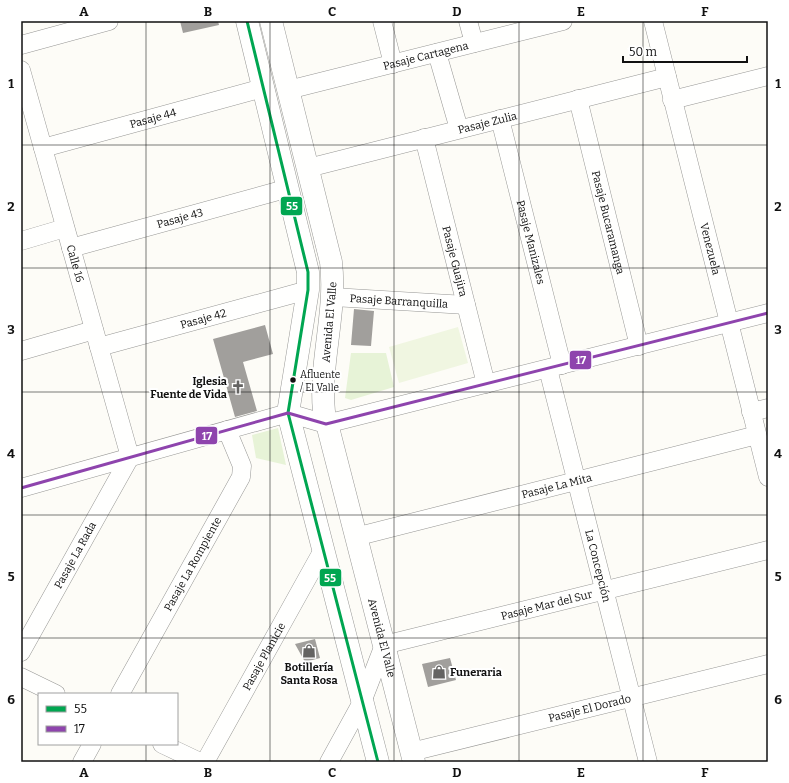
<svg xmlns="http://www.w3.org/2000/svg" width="789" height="783" font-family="Bitter,serif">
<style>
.green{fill:#e7f3d7}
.pitch{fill:#f0f6e1}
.building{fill:#a19f9c}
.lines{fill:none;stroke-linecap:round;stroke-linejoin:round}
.minor-casing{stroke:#979795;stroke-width:19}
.tertiary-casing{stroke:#979795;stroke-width:23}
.minor{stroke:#fffffe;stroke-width:18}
.tertiary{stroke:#fffffe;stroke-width:22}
.bus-1-casing{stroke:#fff;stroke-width:6}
.bus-2-casing{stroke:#fff;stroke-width:6}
.bus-1{stroke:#00a651;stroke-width:3}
.bus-2{stroke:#8e44ad;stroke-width:3}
.grid{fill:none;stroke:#111;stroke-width:1;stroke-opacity:0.55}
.bus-dot{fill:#111;stroke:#fff;stroke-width:1.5}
.labels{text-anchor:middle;stroke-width:4;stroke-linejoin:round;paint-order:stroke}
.bus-label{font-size:10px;fill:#111;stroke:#fff;text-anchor:start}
.street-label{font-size:11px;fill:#111;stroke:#fff}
.poi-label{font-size:11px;font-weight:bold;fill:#111;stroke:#fff;text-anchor:end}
.line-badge{stroke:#fff;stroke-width:1.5}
.badge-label{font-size:11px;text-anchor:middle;font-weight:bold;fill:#fff}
.neatline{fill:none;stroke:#111;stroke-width:1.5}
.grid-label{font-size:13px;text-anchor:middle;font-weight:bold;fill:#111}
</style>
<rect width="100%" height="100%" fill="#fdfcf7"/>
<path class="green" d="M 351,353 L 386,353 L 394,387 L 351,400 L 345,398 Z
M 278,428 L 286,465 L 256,458 L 252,435 Z"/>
<path class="pitch" d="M 458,327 L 468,363 L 399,383 L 389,347 Z"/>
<path class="building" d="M 180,21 L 218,21 L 219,25 L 183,33 Z
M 354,309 L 374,311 L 371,346 L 351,345 Z
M 265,325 L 273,354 L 243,362 L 257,411 L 235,417 L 213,339 Z
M 315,639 L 320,658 L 305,662 L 295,644 Z
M 450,658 L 456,680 L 428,687 L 422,664 Z"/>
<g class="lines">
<g class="minor-casing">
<g id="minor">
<path d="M 382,21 L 393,64"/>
<path d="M 468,21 L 474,43"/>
<path id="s1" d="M 653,21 L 768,477"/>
<path d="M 21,45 L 109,21"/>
<path d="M 437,53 L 459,129"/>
<path id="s2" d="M 21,70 L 130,457 L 21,652"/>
<path id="s3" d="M 288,90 L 563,21"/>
<path id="s4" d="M 578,99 L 639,346"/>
<path d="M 672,100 L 768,76"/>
<path id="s5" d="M 500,119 L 562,365"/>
<path id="s6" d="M 424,138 L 486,384"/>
<path id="s7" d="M 43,148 L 263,88"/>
<path id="s8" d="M 308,168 L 667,77"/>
<path d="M 21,241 L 65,228"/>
<path id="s9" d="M 71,248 L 289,188"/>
<path id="s10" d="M 333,297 L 466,305"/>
<path id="s11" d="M 99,347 L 308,290"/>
<path d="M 21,351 L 94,330"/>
<path id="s12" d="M 548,369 L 648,762"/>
<path d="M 751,412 L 768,408"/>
<path d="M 21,488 L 288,413 L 326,424 L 768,313"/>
<path id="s13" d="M 355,537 L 757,435"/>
<path d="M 21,677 L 56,694"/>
<path id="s14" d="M 120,694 L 241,477 L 242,466 L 227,430"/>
<path d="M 162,744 L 200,762"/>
<path id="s15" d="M 411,752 L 768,664"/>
<path d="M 82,762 L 92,744"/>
<path id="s16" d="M 205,762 L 323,550"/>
<path id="s17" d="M 329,762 L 362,702 L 384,645 L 768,550"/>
</g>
</g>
<g class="tertiary-casing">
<g id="tertiary">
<path d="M 247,21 L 308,272 L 308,290 L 288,413 L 378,762"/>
<path id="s18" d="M 271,21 L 331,262 C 337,313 319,362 324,412 L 414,762"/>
</g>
</g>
<use href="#minor" class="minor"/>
<use href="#tertiary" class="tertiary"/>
<g class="bus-1-casing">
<path id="bus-1" d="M 247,21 L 308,272 L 308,290 L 288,413 L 378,762"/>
</g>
<g class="bus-2-casing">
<path id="bus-2" d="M 21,488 L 288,413 L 326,424 L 768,313"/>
</g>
<use href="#bus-1" class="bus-1"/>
<use href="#bus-2" class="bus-2"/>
</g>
<path class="grid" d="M 146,21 L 146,694M 270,21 L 270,762M 394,21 L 394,762M 519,21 L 519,762M 643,21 L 643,762M 21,145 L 768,145M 21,268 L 768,268M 21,392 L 768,392M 21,515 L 768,515M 21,638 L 768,638M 146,744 L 146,762"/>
<defs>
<g id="church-bare" transform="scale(1.08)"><path d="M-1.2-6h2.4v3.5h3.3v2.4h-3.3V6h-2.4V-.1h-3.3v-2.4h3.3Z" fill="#646362" stroke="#fff" stroke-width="2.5" paint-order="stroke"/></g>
<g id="shop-bare" transform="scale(1.08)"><path d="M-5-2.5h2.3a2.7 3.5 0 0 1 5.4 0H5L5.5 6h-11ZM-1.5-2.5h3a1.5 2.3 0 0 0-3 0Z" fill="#646362" stroke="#fff" stroke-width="2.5" paint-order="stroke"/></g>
</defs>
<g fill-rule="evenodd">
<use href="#church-bare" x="238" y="387"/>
<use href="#shop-bare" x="309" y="651"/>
<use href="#shop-bare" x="439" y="672"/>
</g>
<circle class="bus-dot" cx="293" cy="380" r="3.5"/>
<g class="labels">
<g class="bus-label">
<text x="300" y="378">Afluente<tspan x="300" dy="13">/ El Valle</tspan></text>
</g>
<g class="street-label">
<text dy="4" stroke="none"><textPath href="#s3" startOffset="142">Pasaje Cartagena</textPath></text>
<text dy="4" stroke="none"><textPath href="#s7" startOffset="114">Pasaje 44</textPath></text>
<text dy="4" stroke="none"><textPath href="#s8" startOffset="185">Pasaje Zulia</textPath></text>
<text dy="4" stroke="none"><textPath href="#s9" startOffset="113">Pasaje 43</textPath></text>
<text dy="4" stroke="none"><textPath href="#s4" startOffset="127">Pasaje Bucaramanga</textPath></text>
<text dy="4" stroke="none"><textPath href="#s5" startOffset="127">Pasaje Manizales</textPath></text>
<text dy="4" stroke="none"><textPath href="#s1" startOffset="235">Venezuela</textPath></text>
<text dy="4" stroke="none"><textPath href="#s6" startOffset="127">Pasaje Guajira</textPath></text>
<text dy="4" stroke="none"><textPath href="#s2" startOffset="201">Calle 16</textPath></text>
<text dy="4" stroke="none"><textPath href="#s10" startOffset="66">Pasaje Barranquilla</textPath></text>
<text dy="4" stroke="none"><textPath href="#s11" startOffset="108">Pasaje 42</textPath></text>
<text transform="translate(329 322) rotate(-85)" y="4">Avenida El Valle</text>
<text dy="4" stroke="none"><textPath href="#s13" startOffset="208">Pasaje La Mita</textPath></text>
<text transform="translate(75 555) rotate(-61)" y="4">Pasaje La Rada</text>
<text dy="4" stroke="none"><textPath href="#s14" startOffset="149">Pasaje La Rompiente</textPath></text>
<text dy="4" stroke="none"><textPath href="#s12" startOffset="203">La Concepción</textPath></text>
<text dy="4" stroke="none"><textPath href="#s17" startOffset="297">Pasaje Mar del Sur</textPath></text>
<text dy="4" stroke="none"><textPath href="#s18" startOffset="632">Avenida El Valle</textPath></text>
<text dy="4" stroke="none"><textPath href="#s16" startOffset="121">Pasaje Planicie</textPath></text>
<text dy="4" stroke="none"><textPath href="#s15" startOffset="184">Pasaje El Dorado</textPath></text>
</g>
<g class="poi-label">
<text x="227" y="385">Iglesia<tspan x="227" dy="13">Fuente de Vida</tspan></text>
<text x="309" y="671" text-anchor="middle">Botillería<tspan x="309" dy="13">Santa Rosa</tspan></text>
<text x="450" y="676" text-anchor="start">Funeraria</text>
</g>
</g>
<g class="line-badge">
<rect x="280" y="196" width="23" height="20" rx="4" fill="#00a651"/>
<rect x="569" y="350" width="23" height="20" rx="4" fill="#8e44ad"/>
<rect x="195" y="426" width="23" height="19" rx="4" fill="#8e44ad"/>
<rect x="319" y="568" width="23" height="19" rx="4" fill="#00a651"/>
</g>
<g class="badge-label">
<text x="292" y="210">55</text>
<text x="581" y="364">17</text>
<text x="207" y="440">17</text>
<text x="330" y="582">55</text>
</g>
<rect width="789" height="783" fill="none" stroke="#ffffff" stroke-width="44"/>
<rect x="38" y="693" width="140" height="52" fill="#ffffff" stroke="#a0a0a0"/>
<rect x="46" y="706" width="20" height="6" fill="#00a651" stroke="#a0a0a0"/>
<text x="74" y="713" font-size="12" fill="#111111">55</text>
<rect x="46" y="726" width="20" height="6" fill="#8e44ad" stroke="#a0a0a0"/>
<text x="74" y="733" font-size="12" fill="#111111">17</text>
<path d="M623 56v6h124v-6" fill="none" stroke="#111111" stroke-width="2"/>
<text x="629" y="56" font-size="12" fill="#111111" stroke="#ffffff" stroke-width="3" paint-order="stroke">50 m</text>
<rect x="22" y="22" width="745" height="739" class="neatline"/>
<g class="grid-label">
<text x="84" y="16">A</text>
<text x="208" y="16">B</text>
<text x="332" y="16">C</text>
<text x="457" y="16">D</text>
<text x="581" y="16">E</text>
<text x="705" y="16">F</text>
<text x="11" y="88">1</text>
<text x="778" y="88">1</text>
<text x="11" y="211">2</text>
<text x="778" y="211">2</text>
<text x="11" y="334">3</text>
<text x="778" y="334">3</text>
<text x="11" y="458">4</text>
<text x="778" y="458">4</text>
<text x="11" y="581">5</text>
<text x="778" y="581">5</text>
<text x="11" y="704">6</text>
<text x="778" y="704">6</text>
<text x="84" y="777">A</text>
<text x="208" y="777">B</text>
<text x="332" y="777">C</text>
<text x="457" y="777">D</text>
<text x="581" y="777">E</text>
<text x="705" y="777">F</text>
</g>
</svg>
